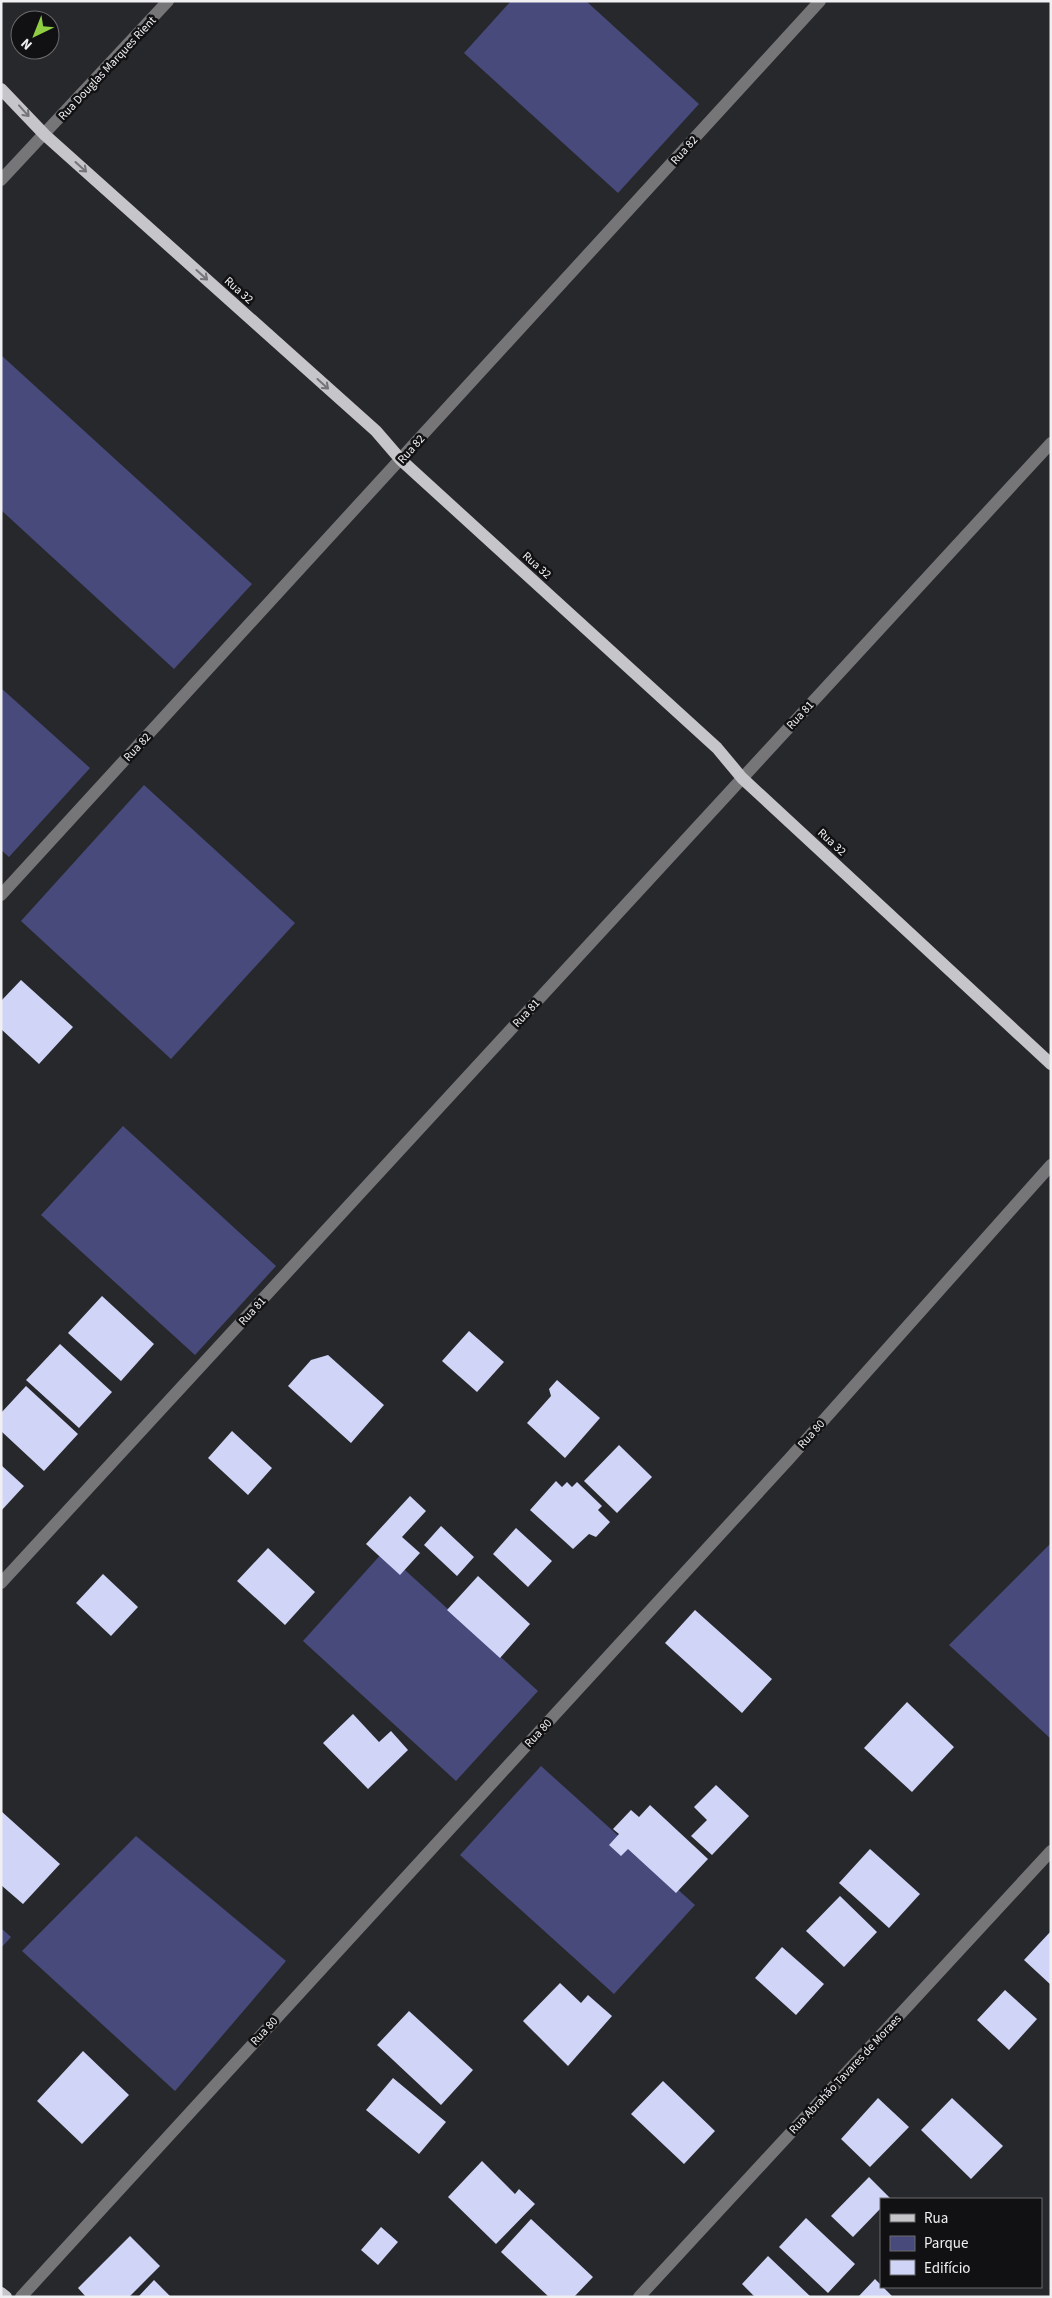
<svg xmlns="http://www.w3.org/2000/svg" width="1052" height="2298" font-family="'Source Sans 3',sans-serif">
<style>
.green{fill:#484a7b}
.building{fill:#d0d4f7}
.lines{fill:none;stroke-linecap:round;stroke-linejoin:round}
.minor{stroke:#767679;stroke-width:12}
.major{stroke:#c5c5ca;stroke-width:12}
.oneway{stroke:#747478}
.labels{text-anchor:middle;stroke-width:5;stroke-linejoin:round;paint-order:stroke}
.street-label{font-size:12px;fill:#f0f0f3;stroke:#111113}
</style>
<rect width="100%" height="100%" fill="#27282c"/>
<path class="green" d="M 511,1 L 586,1 L 699,104 L 618,193 L 464,53 Z
M 1,355 L 252,584 L 174,669 L 1,510 Z
M 1,688 L 90,768 L 9,857 L 1,850 Z
M 144,785 L 295,923 L 171,1059 L 21,921 Z
M 123,1126 L 276,1266 L 195,1355 L 41,1215 Z
M 1051,1543 L 1051,1739 L 949,1645 Z
M 384,1551 L 538,1691 L 456,1781 L 303,1641 Z
M 541,1766 L 695,1905 L 614,1994 L 460,1855 Z
M 136,1836 L 286,1961 L 175,2091 L 22,1951 Z
M 1,1928 L 11,1937 L 1,1948 Z"/>
<path class="building" d="M 21,980 L 73,1027 L 39,1064 L 1,1029 L 1,1001 Z
M 102,1296 L 154,1344 L 121,1381 L 68,1333 Z
M 469,1331 L 504,1362 L 477,1392 L 442,1361 Z
M 60,1344 L 112,1392 L 79,1428 L 26,1380 Z
M 328,1355 L 384,1405 L 351,1443 L 288,1386 L 311,1360 Z
M 557,1380 L 600,1418 L 565,1458 L 527,1423 L 551,1396 L 549,1389 Z
M 26,1386 L 78,1434 L 44,1471 L 1,1431 L 1,1413 Z
M 232,1431 L 272,1468 L 248,1495 L 208,1458 Z
M 619,1445 L 652,1477 L 617,1513 L 584,1481 Z
M 1,1465 L 24,1486 L 1,1511 Z
M 556,1481 L 562,1487 L 567,1482 L 572,1487 L 577,1482 L 602,1506 L 598,1510 L 610,1522 L 596,1537 L 589,1534 L 573,1549 L 530,1510 Z
M 410,1496 L 426,1511 L 402,1537 L 420,1553 L 400,1575 L 366,1544 Z
M 441,1526 L 474,1557 L 457,1576 L 424,1545 Z
M 516,1528 L 552,1561 L 528,1587 L 493,1554 Z
M 268,1548 L 315,1592 L 285,1625 L 237,1581 Z
M 103,1574 L 138,1607 L 111,1636 L 76,1603 Z
M 478,1576 L 530,1624 L 500,1658 L 447,1610 Z
M 695,1610 L 772,1679 L 742,1713 L 665,1643 Z
M 907,1702 L 954,1747 L 912,1792 L 864,1748 Z
M 353,1714 L 379,1742 L 391,1731 L 408,1750 L 368,1789 L 323,1743 Z
M 716,1785 L 749,1816 L 712,1855 L 691,1836 L 707,1820 L 694,1807 Z
M 650,1805 L 708,1859 L 676,1893 L 628,1849 L 621,1856 L 609,1845 L 619,1834 L 613,1829 L 631,1810 L 639,1817 Z
M 1,1811 L 60,1864 L 23,1904 L 1,1885 Z
M 870,1849 L 920,1894 L 889,1928 L 839,1883 Z
M 840,1896 L 877,1932 L 844,1967 L 806,1931 Z
M 1051,1931 L 1051,1985 L 1024,1960 Z
M 782,1947 L 824,1984 L 796,2015 L 755,1978 Z
M 560,1983 L 581,2003 L 588,1995 L 612,2016 L 568,2066 L 523,2021 Z
M 1005,1990 L 1037,2019 L 1009,2050 L 977,2020 Z
M 409,2011 L 473,2070 L 441,2105 L 377,2045 Z
M 83,2051 L 129,2095 L 82,2144 L 37,2101 Z
M 393,2078 L 446,2122 L 419,2154 L 366,2110 Z
M 663,2081 L 715,2131 L 684,2164 L 631,2114 Z
M 878,2098 L 909,2127 L 870,2167 L 841,2139 Z
M 952,2098 L 1003,2146 L 971,2179 L 921,2130 Z
M 482,2161 L 515,2194 L 519,2189 L 535,2204 L 496,2244 L 448,2197 Z
M 869,2177 L 890,2198 L 881,2199 L 881,2208 L 853,2237 L 831,2216 Z
M 806,2218 L 855,2264 L 828,2293 L 779,2247 Z
M 531,2219 L 593,2277 L 574,2297 L 549,2297 L 501,2252 Z
M 381,2227 L 398,2242 L 378,2265 L 361,2250 Z
M 130,2236 L 160,2266 L 129,2297 L 86,2297 L 78,2288 Z
M 768,2256 L 811,2297 L 755,2297 L 742,2284 Z
M 875,2279 L 893,2297 L 858,2297 Z
M 154,2280 L 171,2297 L 138,2297 Z"/>
<g class="lines">
<path class="minor" d="M 1,180 L 168,1
M 1,895 L 820,1
M 1,1583 L 1051,443
M 21,2297 L 789,1459 L 1051,1165
M 639,2297 L 1051,1851"/>
<path class="major" d="M 1,89 L 45,135 L 376,431 L 401,460 L 717,748 L 742,778 L 1051,1064
M 1,2293 L 6,2297"/>
</g>
<defs><path id="oneway-shaft" d="M-6 0H5M1.5-3L5.5 0L1.5 3" fill="none" stroke-width="1.6" stroke-linecap="round" stroke-linejoin="round" transform="scale(1.25)"/></defs>
<g class="oneway">
<use href="#oneway-shaft" transform="translate(24 111) rotate(48)"/>
<use href="#oneway-shaft" transform="translate(81 167) rotate(42)"/>
<use href="#oneway-shaft" transform="translate(202 275) rotate(42)"/>
<use href="#oneway-shaft" transform="translate(323 384) rotate(42)"/>
</g>
<g class="labels">
<g class="street-label">
<text transform="translate(107 68) rotate(-47)" y="4">Rua Douglas Marques Rient</text>
<text transform="translate(684 150) rotate(-48)" y="4">Rua 82</text>
<text transform="translate(239 290) rotate(42)" y="4">Rua 32</text>
<text transform="translate(411 449) rotate(-48)" y="4">Rua 82</text>
<text transform="translate(537 565) rotate(42)" y="4">Rua 32</text>
<text transform="translate(800 715) rotate(-47)" y="4">Rua 81</text>
<text transform="translate(137 747) rotate(-47)" y="4">Rua 82</text>
<text transform="translate(832 842) rotate(43)" y="4">Rua 32</text>
<text transform="translate(526 1013) rotate(-47)" y="4">Rua 81</text>
<text transform="translate(252 1311) rotate(-47)" y="4">Rua 81</text>
<text transform="translate(811 1434) rotate(-48)" y="4">Rua 80</text>
<text transform="translate(538 1733) rotate(-47)" y="4">Rua 80</text>
<text transform="translate(264 2031) rotate(-47)" y="4">Rua 80</text>
<text transform="translate(845 2074) rotate(-47)" y="4">Rua Abrahão Tavares de Moraes</text>
</g>
</g>
<rect width="1052" height="2298" fill="none" stroke="#f0f0f3" stroke-width="5"/>
<rect x="880" y="2198" width="162" height="90" fill="#111113" stroke="#6a6a6d"/>
<rect x="890" y="2214" width="25" height="8" fill="#c5c5ca" stroke="#6a6a6d"/>
<text x="924" y="2223" font-size="15" fill="#f0f0f3">Rua</text>
<rect x="890" y="2236" width="25" height="15" fill="#484a7b" stroke="#6a6a6d"/>
<text x="924" y="2248" font-size="15" fill="#f0f0f3">Parque</text>
<rect x="890" y="2260" width="25" height="15" fill="#d0d4f7" stroke="#6a6a6d"/>
<text x="924" y="2273" font-size="15" fill="#f0f0f3">Edifício</text>
<g transform="translate(35 35) rotate(223)"><circle r="24" fill="#111113" stroke="#6a6a6d"/>
<path d="M0-4L9 19L0 12L-9 19Z" fill="#8fcd42"/>
<text y="-8" font-size="14" font-weight="bold" text-anchor="middle" fill="#f0f0f3">N</text>
</g>
</svg>
